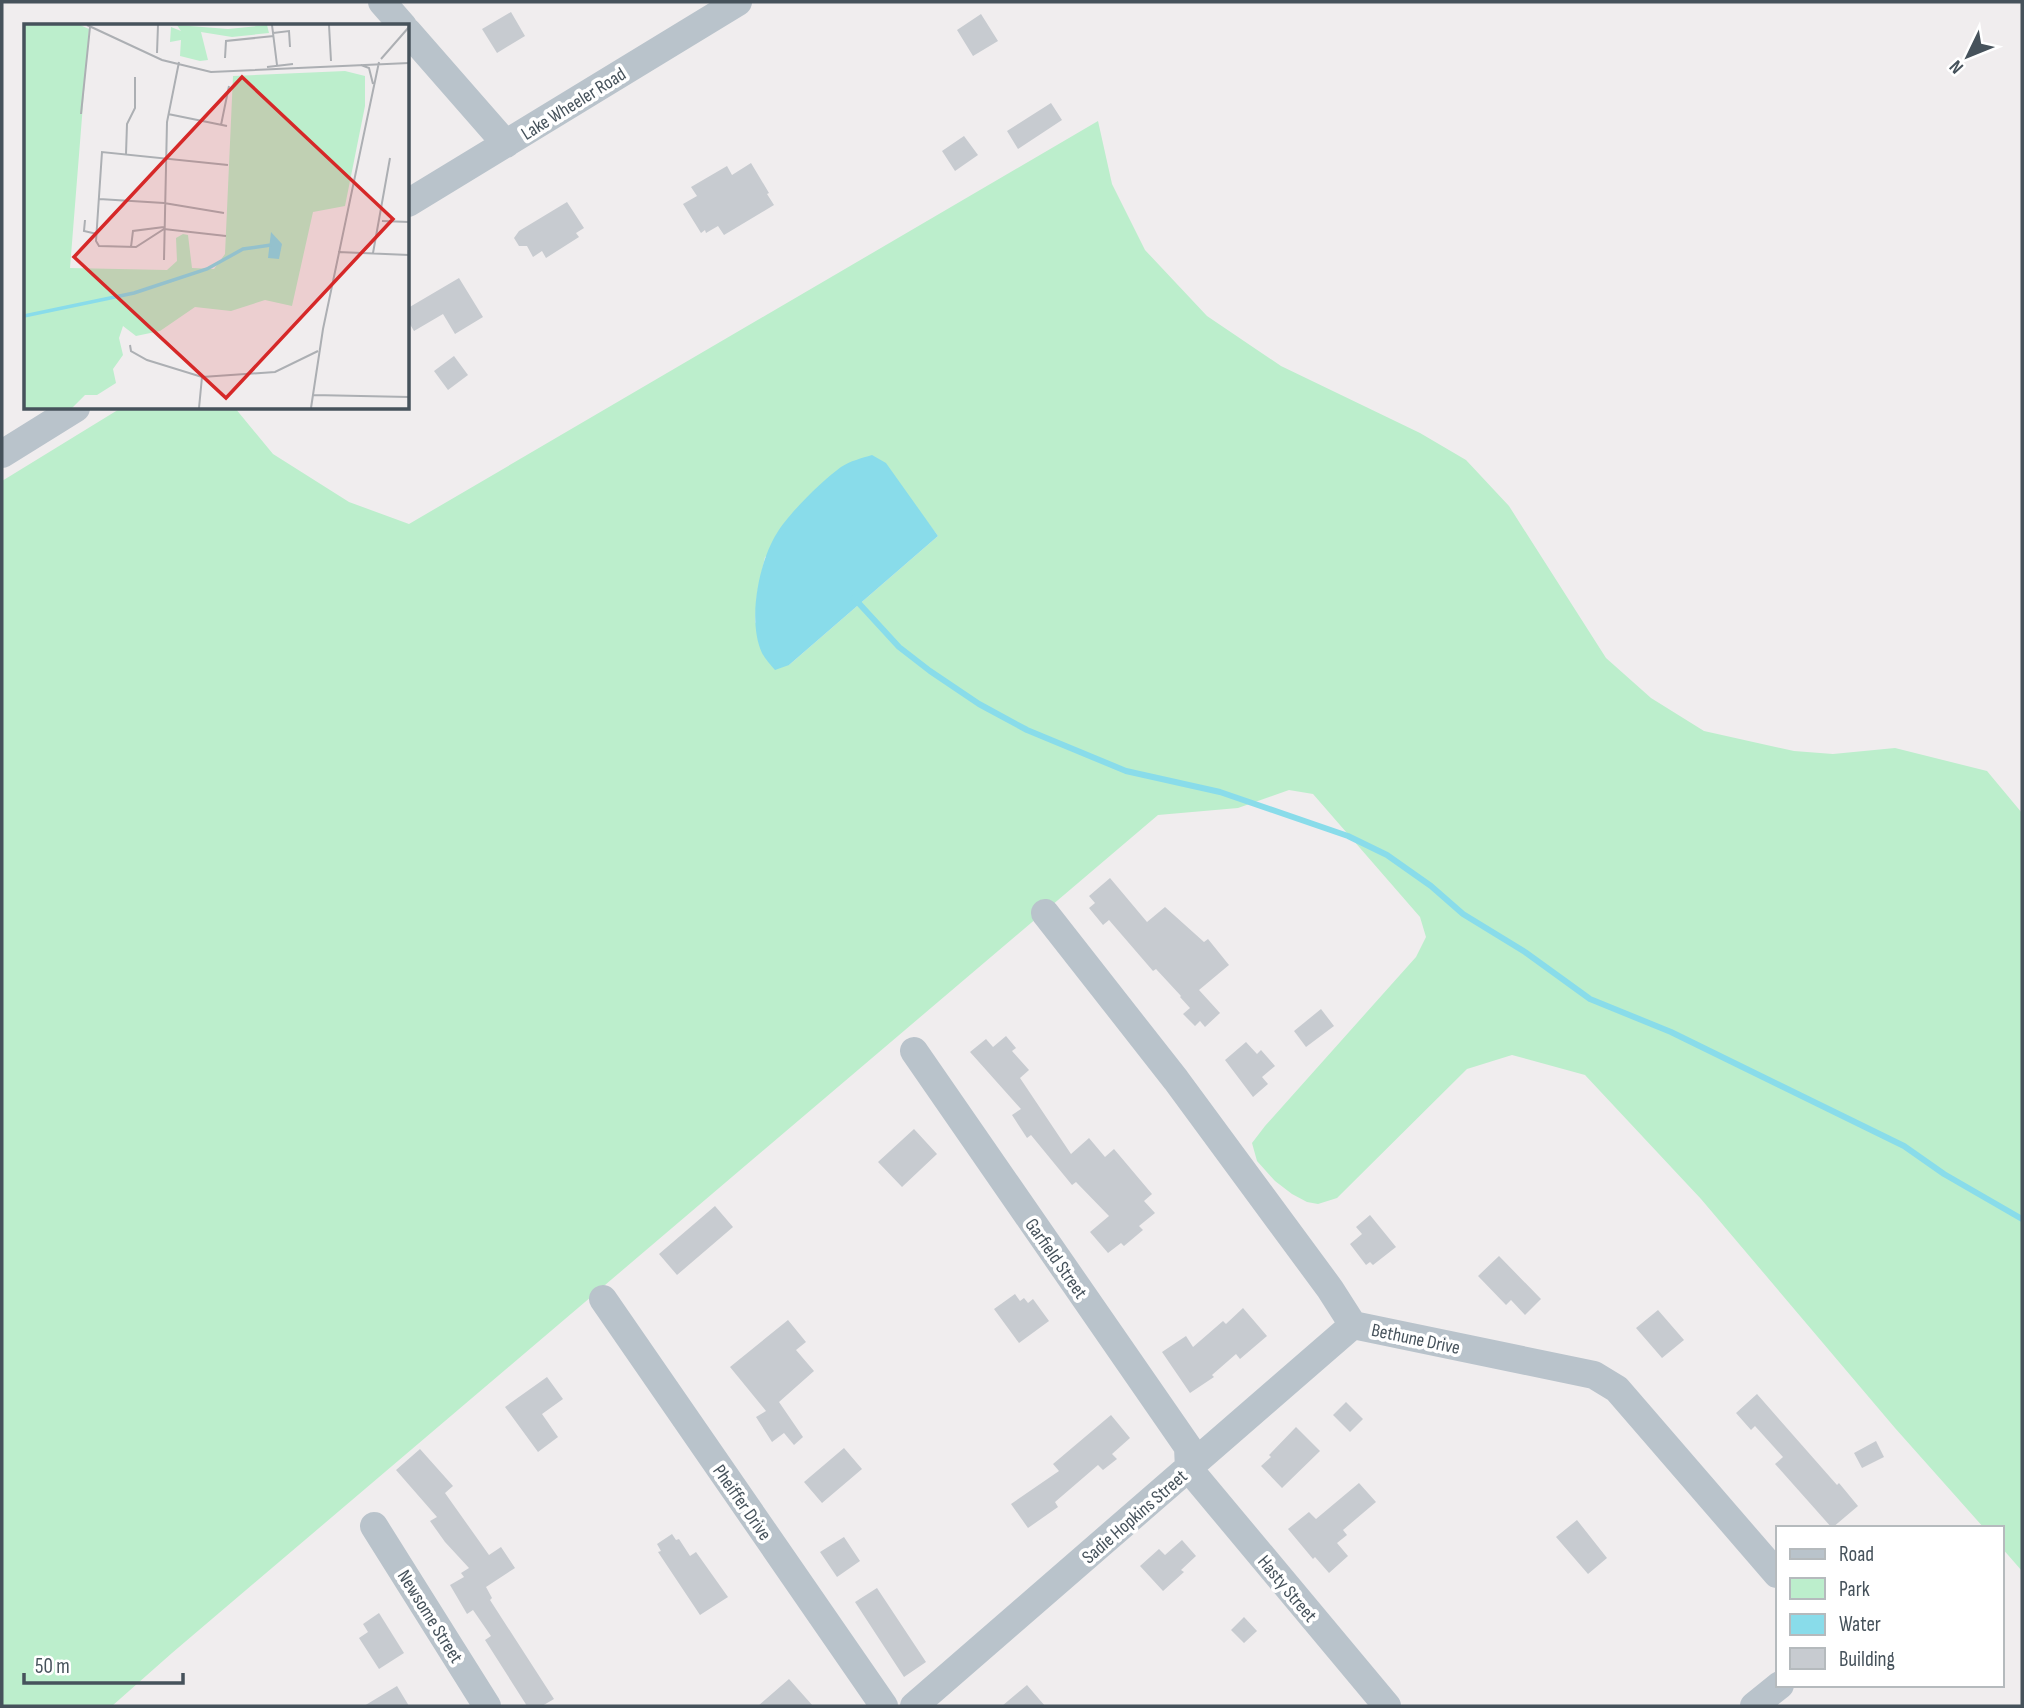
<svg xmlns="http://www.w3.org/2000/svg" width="2024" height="1708" font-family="'Sofia Sans Condensed',sans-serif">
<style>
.green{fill:#bceecc;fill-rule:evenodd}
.water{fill:#89dcea}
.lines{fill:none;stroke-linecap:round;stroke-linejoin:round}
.stream{stroke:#89dcea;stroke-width:6}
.building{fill:#c7cbd0}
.minor{stroke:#b9c3cb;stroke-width:28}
.labels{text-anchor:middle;stroke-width:7;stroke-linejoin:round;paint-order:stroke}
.street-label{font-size:19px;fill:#46525b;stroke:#fff}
.inset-river{fill:none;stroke:#89dcea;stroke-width:3.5}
.inset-road{fill:none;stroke:#acafb3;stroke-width:2}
.view{fill:#d62828;fill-opacity:0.15;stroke:#d62828;stroke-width:3.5}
.inset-edge{fill:none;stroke:#46525b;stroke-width:3.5}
</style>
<rect width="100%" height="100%" fill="#f0edee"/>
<path class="green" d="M 1098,121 L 1112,184 L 1145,250 L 1207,316 L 1281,366 L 1420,433 L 1466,460 L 1509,506 L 1606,658 L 1651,698 L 1704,731 L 1794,751 L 1833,754 L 1895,748 L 1987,771 L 2022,813 L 2022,1571 L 2001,1547 L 2001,1528 L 1984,1528 L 1895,1428 L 1701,1199 L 1585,1075 L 1512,1055 L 1467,1069 L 1337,1198 L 1318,1204 L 1307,1202 L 1292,1194 L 1275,1181 L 1257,1161 L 1252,1143 L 1265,1126 L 1416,957 L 1426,937 L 1420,917 L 1313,794 L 1289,790 L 1238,808 L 1158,815 L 172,1653 L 112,1706 L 2,1706 L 2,481 L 121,408 L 235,408 L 273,454 L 349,502 L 409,524 ZM 913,503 L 938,536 L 789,665 L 755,622 L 757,594 L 765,557 Z"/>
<path class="water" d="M 872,455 L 886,463 L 938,536 L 789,665 L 775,670 C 770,664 765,659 762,653 C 747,621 759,561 777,533 C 789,513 823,480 841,467 C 850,461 862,458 872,455 Z"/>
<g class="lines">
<path class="stream" d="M 854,598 L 899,647 L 930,671 L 979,704 L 1027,730 L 1126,771 L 1220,792 L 1348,836 L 1387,855 L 1431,886 L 1463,914 L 1525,952 L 1590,999 L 1671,1032 L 1904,1146 L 1944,1174 L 2022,1219"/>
</g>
<path class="building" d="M 511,12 L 525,36 L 497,53 L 482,29 Z
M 981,14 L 998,41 L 973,56 L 957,30 Z
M 1051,103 L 1062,120 L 1018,149 L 1007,131 Z
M 964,136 L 978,155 L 955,171 L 942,151 Z
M 751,163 L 769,193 L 767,194 L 774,205 L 724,235 L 718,226 L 706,233 L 705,230 L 701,233 L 683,204 L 697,196 L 691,187 L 727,166 L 732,175 Z
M 567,202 L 584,228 L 576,233 L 579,237 L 546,258 L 542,251 L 533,257 L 527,246 L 519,246 L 514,238 L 519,231 Z
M 459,278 L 483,317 L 455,334 L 443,314 L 414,331 L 408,321 L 408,308 Z
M 454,356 L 468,375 L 448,390 L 434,371 Z
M 1110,878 L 1147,922 L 1165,907 L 1204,942 L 1208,939 L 1229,965 L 1199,990 L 1220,1013 L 1205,1027 L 1200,1021 L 1195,1026 L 1183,1014 L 1190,1008 L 1180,997 L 1181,996 L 1156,969 L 1153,971 L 1109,920 L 1103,925 L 1089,908 L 1095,903 L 1089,896 Z
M 1321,1009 L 1334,1026 L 1306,1047 L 1294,1031 Z
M 1006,1036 L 1016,1048 L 1012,1051 L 1029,1070 L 1020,1078 L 1071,1154 L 1089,1138 L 1105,1157 L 1114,1149 L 1152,1194 L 1144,1201 L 1155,1213 L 1139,1226 L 1143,1230 L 1124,1246 L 1121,1243 L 1108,1253 L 1090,1232 L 1109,1216 L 1076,1182 L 1072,1185 L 1031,1135 L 1027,1138 L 1012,1115 L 1021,1109 L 970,1052 L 986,1039 L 993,1047 Z
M 1246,1042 L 1257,1054 L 1261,1050 L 1275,1066 L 1262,1077 L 1268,1084 L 1253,1097 L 1225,1060 Z
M 914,1129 L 937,1154 L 902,1187 L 878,1162 Z
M 715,1206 L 733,1227 L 677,1275 L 659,1254 Z
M 1370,1215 L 1396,1247 L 1373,1265 L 1370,1262 L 1366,1265 L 1350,1244 L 1362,1234 L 1356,1227 Z
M 1499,1256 L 1541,1299 L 1525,1315 L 1511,1300 L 1506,1305 L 1478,1276 Z
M 1015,1294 L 1020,1301 L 1024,1298 L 1028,1303 L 1033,1299 L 1049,1321 L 1019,1343 L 994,1309 Z
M 1243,1308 L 1267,1336 L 1240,1359 L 1236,1354 L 1212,1375 L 1214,1377 L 1190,1393 L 1162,1352 L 1186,1336 L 1193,1347 L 1223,1321 L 1226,1324 Z
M 1658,1310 L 1684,1340 L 1662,1358 L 1636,1328 Z
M 788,1320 L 806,1342 L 796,1350 L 814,1371 L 779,1402 L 803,1437 L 794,1445 L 784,1433 L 772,1442 L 756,1417 L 766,1411 L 730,1367 Z
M 547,1377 L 563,1399 L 542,1414 L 558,1437 L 538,1452 L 505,1407 Z
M 1757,1394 L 1837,1485 L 1839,1483 L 1858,1506 L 1832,1528 L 1775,1464 L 1783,1457 L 1755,1426 L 1751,1430 L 1736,1413 Z
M 1346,1402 L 1363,1419 L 1350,1432 L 1333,1415 Z
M 1111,1415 L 1130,1438 L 1112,1454 L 1117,1459 L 1103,1470 L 1098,1465 L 1055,1502 L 1058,1507 L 1028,1528 L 1011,1504 L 1059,1471 L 1053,1464 Z
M 1296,1427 L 1320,1451 L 1282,1488 L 1261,1466 L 1271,1457 L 1269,1455 Z
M 1876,1441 L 1884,1457 L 1862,1468 L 1854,1453 Z
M 844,1448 L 862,1469 L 822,1503 L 804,1482 Z
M 420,1449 L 453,1486 L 445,1493 L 489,1555 L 501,1547 L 515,1568 L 486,1587 L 492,1598 L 490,1600 L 554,1699 L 542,1706 L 527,1706 L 485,1640 L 491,1636 L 473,1610 L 467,1614 L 450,1585 L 464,1577 L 461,1573 L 469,1568 L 445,1542 L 430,1521 L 437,1517 L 396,1470 Z
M 1359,1483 L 1376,1502 L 1343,1530 L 1347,1535 L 1337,1543 L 1348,1556 L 1329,1573 L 1315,1557 L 1313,1559 L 1288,1529 L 1309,1512 L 1316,1519 Z
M 1577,1520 L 1607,1558 L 1588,1574 L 1556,1537 Z
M 672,1534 L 676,1540 L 679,1539 L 690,1556 L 696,1552 L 728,1597 L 700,1615 L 658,1552 L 661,1551 L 657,1544 Z
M 844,1537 L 860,1561 L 837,1577 L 820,1552 Z
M 1182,1540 L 1196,1556 L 1181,1570 L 1184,1572 L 1163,1591 L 1140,1566 L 1159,1549 L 1165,1555 Z
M 877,1588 L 926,1662 L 904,1677 L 855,1602 Z
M 379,1613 L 404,1653 L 379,1669 L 359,1638 L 368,1632 L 363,1624 Z
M 1244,1617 L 1257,1631 L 1244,1643 L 1231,1630 Z
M 789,1679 L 813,1706 L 758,1706 Z
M 1027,1685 L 1045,1706 L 1002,1706 Z
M 397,1686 L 409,1706 L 364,1706 Z"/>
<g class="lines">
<path class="minor" d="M 382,2 L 403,26
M 408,32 L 506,144
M 408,203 L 738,2
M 2,454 L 76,408
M 1045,913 L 1176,1080 L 1330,1289 L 1353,1325 L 1594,1375 L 1617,1389 L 1777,1574
M 914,1051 L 1188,1447 L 1189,1469 L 1387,1706
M 603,1299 L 884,1706
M 374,1526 L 487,1706
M 914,1706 L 1353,1325
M 1754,1706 L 1780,1685"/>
</g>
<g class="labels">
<g class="street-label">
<text transform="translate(573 103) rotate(-32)" y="7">Lake Wheeler Road</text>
<text transform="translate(1057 1258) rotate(55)" y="7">Garfield Street</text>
<text transform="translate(1416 1338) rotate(12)" y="7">Bethune Drive</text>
<text transform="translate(743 1502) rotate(55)" y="7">Pheiffer Drive</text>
<text transform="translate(1134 1516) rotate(-41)" y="7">Sadie Hopkins Street</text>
<text transform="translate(1288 1588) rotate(50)" y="7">Hasty Street</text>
<text transform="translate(431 1616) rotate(58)" y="7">Newsome Street</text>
</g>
</g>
<g transform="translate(24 24)">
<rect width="385" height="385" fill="#f0edee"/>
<path d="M 0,1 L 56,1 L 65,5 L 46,244 L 143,246 L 153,237 L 152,214 L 159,210 L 164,211 L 168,244 L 190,245 L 201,230 L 209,52 L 321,47 L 341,52 L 341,82 L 321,182 L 289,188 L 268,282 L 241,276 L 207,287 L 171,283 L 136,307 L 112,312 L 99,302 L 95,314 L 99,331 L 89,345 L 92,359 L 73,371 L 61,371 L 48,384 L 0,384 ZM 153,1 L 204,5 L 243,1 L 245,9 L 208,13 L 177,8 L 184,36 L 176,37 L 156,32 L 157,16 L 146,18 L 147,3 L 157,7 Z" fill="#bceecc"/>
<path d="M 247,208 L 258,220 L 255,235 L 244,234 Z" fill="#89dcea"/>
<path class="inset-river" d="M 0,292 L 110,269 L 183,245 L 219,225 L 247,221"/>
<path class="inset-road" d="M 63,1 L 138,36 L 187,48 L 385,39M 248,1 L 253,41M 305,1 L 307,37M 249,9 L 265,7 L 266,23M 133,29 L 134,1M 201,34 L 202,17 L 250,12M 357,35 L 385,3M 337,41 L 345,44 L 349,60M 243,43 L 269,40M 57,90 L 66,3M 144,90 L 203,102M 197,101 L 205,62M 102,130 L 103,100 L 111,84 L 111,53M 75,175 L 140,179 L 200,189M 61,196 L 60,207 L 73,210M 358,197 L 385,198M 202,212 L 140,205 L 112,223 L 75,222 L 72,217 L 78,128 L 204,141M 107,223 L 109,207 L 140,203M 314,228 L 385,231M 349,229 L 366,134M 140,236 L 143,98 L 155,38M 106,321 L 107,327 L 123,336 L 178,353 L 251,348 L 294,327M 289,371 L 385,373M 175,384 L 178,353M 287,384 L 299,305 L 355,38"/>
<path class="view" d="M 218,53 L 369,195 L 202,374 L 50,233 Z"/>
<rect width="385" height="385" class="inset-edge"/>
</g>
<rect width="2024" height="1708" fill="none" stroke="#46525b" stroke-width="7"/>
<rect x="1776" y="1526" width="228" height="161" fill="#ffffff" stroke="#b5babd" stroke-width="2"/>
<rect x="1790" y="1549" width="35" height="10" fill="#b9c3cb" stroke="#b5babd" stroke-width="2"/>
<text x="1839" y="1561" font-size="21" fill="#46525b">Road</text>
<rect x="1790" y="1578" width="35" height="21" fill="#bceecc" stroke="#b5babd" stroke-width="2"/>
<text x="1839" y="1596" font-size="21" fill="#46525b">Park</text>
<rect x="1790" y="1614" width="35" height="21" fill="#89dcea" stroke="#b5babd" stroke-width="2"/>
<text x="1839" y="1631" font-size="21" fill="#46525b">Water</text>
<rect x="1790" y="1648" width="35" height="21" fill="#c7cbd0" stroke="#b5babd" stroke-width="2"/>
<text x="1839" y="1666" font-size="21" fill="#46525b">Building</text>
<g transform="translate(1968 56) rotate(227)" stroke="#ffffff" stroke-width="5" paint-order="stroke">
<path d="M0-5L12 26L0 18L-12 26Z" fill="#46525b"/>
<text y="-10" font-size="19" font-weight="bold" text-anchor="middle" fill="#46525b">N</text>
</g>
<path d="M24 1673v10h159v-10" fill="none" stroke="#46525b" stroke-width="3.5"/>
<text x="35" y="1673" font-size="21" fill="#46525b" stroke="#ffffff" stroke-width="5" paint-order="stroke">50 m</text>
</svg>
